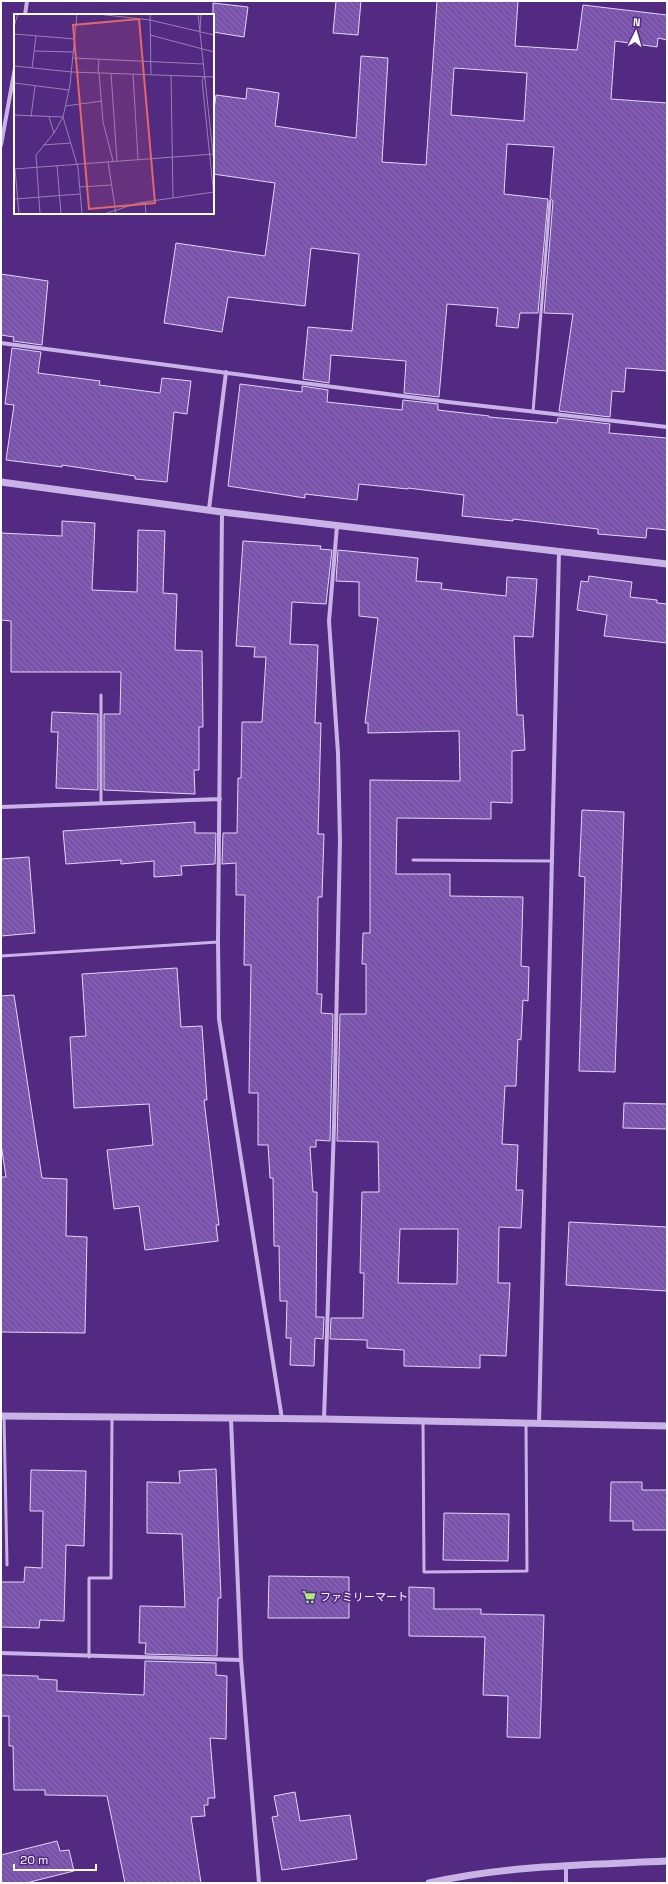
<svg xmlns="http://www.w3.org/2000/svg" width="668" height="1884" font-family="'Space Grotesk','Noto Sans JP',sans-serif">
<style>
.building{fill:url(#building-back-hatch);stroke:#e3d6f5;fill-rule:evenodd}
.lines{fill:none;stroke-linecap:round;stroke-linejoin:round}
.service{stroke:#c9b3e6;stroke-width:3}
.minor{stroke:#c9b3e6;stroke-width:4}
.tertiary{stroke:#c9b3e6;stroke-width:7}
.labels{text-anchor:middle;stroke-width:3.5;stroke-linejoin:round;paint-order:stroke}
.poi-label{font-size:11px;fill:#fff;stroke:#522a82;text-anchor:start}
.inset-road{fill:none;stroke:#977fb4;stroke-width:1}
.view{fill:#e26868;fill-opacity:0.15;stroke:#e26868;stroke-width:2}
.inset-edge{fill:none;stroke:#fff;stroke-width:2}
</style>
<defs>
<pattern id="building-back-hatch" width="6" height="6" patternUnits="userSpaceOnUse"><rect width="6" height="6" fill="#7953aa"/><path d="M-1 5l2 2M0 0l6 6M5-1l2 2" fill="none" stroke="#8d6db7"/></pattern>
</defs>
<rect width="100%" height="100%" fill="#522a82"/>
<path class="building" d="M 336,1 L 361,1 L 358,35 L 333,33 Z
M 437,1 L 518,1 L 515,46 L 577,50 L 583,5 L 667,15 L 667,40 L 658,38 L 657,47 L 615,41 L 611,99 L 667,103 L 667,371 L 626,368 L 624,392 L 612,391 L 610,417 L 559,411 L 573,314 L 544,313 L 553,201 L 550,198 L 554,147 L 507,144 L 504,194 L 548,199 L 538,313 L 520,313 L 518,328 L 496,326 L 498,308 L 447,304 L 439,397 L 404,393 L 406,361 L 331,355 L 329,383 L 303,379 L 308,327 L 352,331 L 359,254 L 311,248 L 305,306 L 228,297 L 222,332 L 164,323 L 176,243 L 265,256 L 275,183 L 213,174 L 213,117 L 216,95 L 246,99 L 247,88 L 279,93 L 275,126 L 356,138 L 361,56 L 388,58 L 382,162 L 426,165 ZM 454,68 L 527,73 L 524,121 L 451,115 Z
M 213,3 L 248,7 L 244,37 L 213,32 Z
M 1,274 L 48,281 L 42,345 L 13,341 L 14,337 L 1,335 Z
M 12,348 L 41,352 L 38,373 L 100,381 L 99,385 L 160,393 L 162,378 L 191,381 L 187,414 L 174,412 L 167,482 L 135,479 L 135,476 L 62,465 L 62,467 L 6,460 L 14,405 L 5,404 Z
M 240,384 L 302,392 L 302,386 L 328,390 L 327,402 L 402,410 L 403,400 L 438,404 L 438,410 L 489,416 L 489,417 L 557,423 L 558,418 L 610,424 L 609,433 L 667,438 L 667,530 L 647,528 L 646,538 L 598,534 L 598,529 L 513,519 L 513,521 L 462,516 L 464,495 L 408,488 L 408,489 L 359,484 L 357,500 L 305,494 L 305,498 L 228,486 Z
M 62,521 L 95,523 L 92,590 L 137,592 L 138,530 L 165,531 L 163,593 L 177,594 L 175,650 L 202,651 L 203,727 L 199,727 L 199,770 L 194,770 L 195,794 L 104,790 L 104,714 L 120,714 L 121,672 L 11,672 L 11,621 L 1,620 L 1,533 L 62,536 Z
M 243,541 L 321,546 L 320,549 L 332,550 L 326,604 L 292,602 L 290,644 L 318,645 L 315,723 L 321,723 L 318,834 L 324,834 L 322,897 L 318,897 L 317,994 L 322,994 L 321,1013 L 333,1014 L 330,1141 L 316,1140 L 316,1147 L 310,1147 L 313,1192 L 317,1192 L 316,1317 L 324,1317 L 323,1339 L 315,1338 L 314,1366 L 290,1365 L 291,1338 L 286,1338 L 287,1301 L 280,1301 L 279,1246 L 274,1246 L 273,1178 L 270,1178 L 268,1145 L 258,1145 L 258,1093 L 249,1093 L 251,965 L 244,965 L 245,895 L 236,895 L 236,863 L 222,864 L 223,833 L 237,833 L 238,778 L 241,778 L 242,722 L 262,722 L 266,657 L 254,657 L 255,647 L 236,646 Z
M 338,550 L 418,558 L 416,581 L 442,583 L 441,589 L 506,596 L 507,577 L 537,579 L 533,637 L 514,636 L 517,715 L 523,715 L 525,750 L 512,751 L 512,803 L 491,802 L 491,819 L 397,818 L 396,874 L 450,874 L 450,896 L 523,897 L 521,966 L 529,967 L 528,1001 L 523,1000 L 521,1040 L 518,1039 L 516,1086 L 505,1086 L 502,1144 L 518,1145 L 516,1190 L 523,1190 L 521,1228 L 499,1227 L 498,1283 L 510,1283 L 506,1356 L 480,1355 L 480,1368 L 404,1366 L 404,1350 L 367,1348 L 367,1340 L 330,1339 L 331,1318 L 363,1318 L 364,1273 L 360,1273 L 362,1192 L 379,1192 L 378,1142 L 337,1141 L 340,1014 L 366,1014 L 366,964 L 362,964 L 363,933 L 370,933 L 370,780 L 460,781 L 459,731 L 368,733 L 368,723 L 365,723 L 378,618 L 359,616 L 359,582 L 336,581 ZM 400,1229 L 458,1229 L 457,1284 L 398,1283 Z
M 589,576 L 632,582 L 630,597 L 657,600 L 657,603 L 667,604 L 667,643 L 604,636 L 607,615 L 577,610 L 581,581 L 588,582 Z
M 52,712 L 98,714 L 98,790 L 56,788 L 58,732 L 51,732 Z
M 582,810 L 624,812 L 615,1072 L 579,1071 L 585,877 L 579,876 Z
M 195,822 L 195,833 L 216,833 L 215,864 L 181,866 L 182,875 L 154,877 L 154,861 L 121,864 L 121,860 L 66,864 L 63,831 Z
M 29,857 L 35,933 L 1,936 L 1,859 Z
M 177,968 L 181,1027 L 202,1026 L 207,1100 L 204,1100 L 219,1225 L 216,1225 L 218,1241 L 145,1250 L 139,1206 L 114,1209 L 107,1150 L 153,1145 L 149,1104 L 74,1108 L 70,1037 L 86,1036 L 82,974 Z
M 14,995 L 42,1178 L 67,1179 L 66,1236 L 87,1237 L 85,1333 L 1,1332 L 1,1177 L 6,1177 L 1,1144 L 1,996 Z
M 624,1103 L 667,1104 L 667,1129 L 623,1128 Z
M 569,1222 L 667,1227 L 667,1291 L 566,1285 Z
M 216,1469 L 221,1598 L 218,1598 L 217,1656 L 145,1654 L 146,1643 L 139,1643 L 140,1606 L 185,1607 L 182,1534 L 147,1533 L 147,1482 L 180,1483 L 179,1471 Z
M 31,1470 L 86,1471 L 84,1546 L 66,1545 L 64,1621 L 40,1620 L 39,1628 L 1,1627 L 1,1582 L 24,1582 L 25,1567 L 42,1568 L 43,1511 L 30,1511 Z
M 611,1482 L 642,1482 L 642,1490 L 667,1490 L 667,1530 L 633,1530 L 633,1521 L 610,1521 Z
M 444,1513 L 509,1514 L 508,1561 L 443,1560 Z
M 269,1576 L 349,1577 L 349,1618 L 268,1618 Z
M 409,1587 L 434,1588 L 434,1609 L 481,1609 L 481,1614 L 544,1615 L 540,1738 L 507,1737 L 508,1696 L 483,1695 L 485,1637 L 409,1636 Z
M 145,1661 L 216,1663 L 216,1675 L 227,1676 L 226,1739 L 210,1738 L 215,1798 L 208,1798 L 208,1805 L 204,1805 L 205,1816 L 191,1817 L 201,1883 L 125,1883 L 107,1796 L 45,1795 L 45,1790 L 14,1790 L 13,1746 L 9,1746 L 9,1716 L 1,1716 L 1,1675 L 38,1676 L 38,1679 L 57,1680 L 57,1691 L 144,1695 Z
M 295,1792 L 300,1821 L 350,1815 L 357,1859 L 282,1870 L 272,1817 L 278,1816 L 274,1796 Z
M 57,1841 L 60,1851 L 69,1850 L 74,1871 L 26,1883 L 1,1883 L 1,1855 Z"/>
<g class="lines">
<path class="service" d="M 533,412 L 550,201
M 101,803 L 101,695
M 413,860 L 552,861
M 1,956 L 218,942
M 4,1417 L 7,1565
M 423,1421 L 424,1572 L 527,1571 L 526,1423
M 89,1657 L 89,1578 L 111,1578 L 112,1418"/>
<path class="minor" d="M 25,15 L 27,1
M 1,145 L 15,68
M 1,343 L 448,402 L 667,427
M 209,509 L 226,372
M 222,512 L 218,942 L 219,1019 L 282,1419
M 1,807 L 220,799
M 231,1419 L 241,1660 L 259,1883
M 324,1419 L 334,1126 L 340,841 L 338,753 L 329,621 L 337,526
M 539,1424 L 559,551
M 1,1653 L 241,1660
M 566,1867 L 566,1883"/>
<path class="tertiary" d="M 1,482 L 222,512 L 667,564
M 1,1416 L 324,1419 L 667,1426
M 429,1883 C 507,1865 588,1865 667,1861"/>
</g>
<defs>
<g id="supermarket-bare" transform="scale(1.08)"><path d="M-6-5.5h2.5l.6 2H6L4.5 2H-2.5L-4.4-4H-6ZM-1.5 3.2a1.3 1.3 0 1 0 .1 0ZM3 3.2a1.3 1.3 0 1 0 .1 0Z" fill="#a8ec7a" stroke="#522a82" stroke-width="2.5" paint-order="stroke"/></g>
</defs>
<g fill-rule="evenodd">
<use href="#supermarket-bare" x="309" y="1597"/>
</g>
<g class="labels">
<g class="poi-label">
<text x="320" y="1601">ファミリーマート</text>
</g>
</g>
<g transform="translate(14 14)">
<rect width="200" height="200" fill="#522a82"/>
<path class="inset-road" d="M 83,0 L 136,6 L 200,21M 136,0 L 137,60M 184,0 L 200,149M 0,12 L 4,0M 186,17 L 187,0M 0,20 L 61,25M 136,21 L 200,38M 20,37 L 59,38M 59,44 L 189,50M 0,52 L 58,58 L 200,63M 18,54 L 22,22M 84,59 L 85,45M 85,59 L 89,108 L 99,147M 97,59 L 103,147M 119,60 L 124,145M 157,61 L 159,184M 190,63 L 188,66 L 200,183M 0,69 L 55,76M 51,92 L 88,87M 0,101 L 49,103M 17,103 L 21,72M 35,103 L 40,119M 49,103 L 64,154 L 68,200M 29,131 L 57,129M 94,147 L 102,200M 43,151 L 47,200M 0,155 L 200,140M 1,155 L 5,200M 66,173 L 97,171M 0,185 L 66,180M 131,188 L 132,200M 26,200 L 22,141 L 40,119 L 49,103 L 56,71 L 63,0M 90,200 L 124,189 L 200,178"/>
<path class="view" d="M 125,5 L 141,189 L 75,195 L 59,11 Z"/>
<rect width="200" height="200" class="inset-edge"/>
</g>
<rect width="668" height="1884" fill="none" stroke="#ffffff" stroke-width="4"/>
<g transform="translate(636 32) rotate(5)" stroke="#522a82" stroke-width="3" paint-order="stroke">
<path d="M0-3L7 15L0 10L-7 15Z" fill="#ffffff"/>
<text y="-6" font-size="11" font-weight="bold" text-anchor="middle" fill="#ffffff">N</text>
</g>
<path d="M14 1864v6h82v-6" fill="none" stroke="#ffffff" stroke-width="2"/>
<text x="20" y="1864" font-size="12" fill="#ffffff" stroke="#522a82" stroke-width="3" paint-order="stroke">20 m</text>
</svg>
